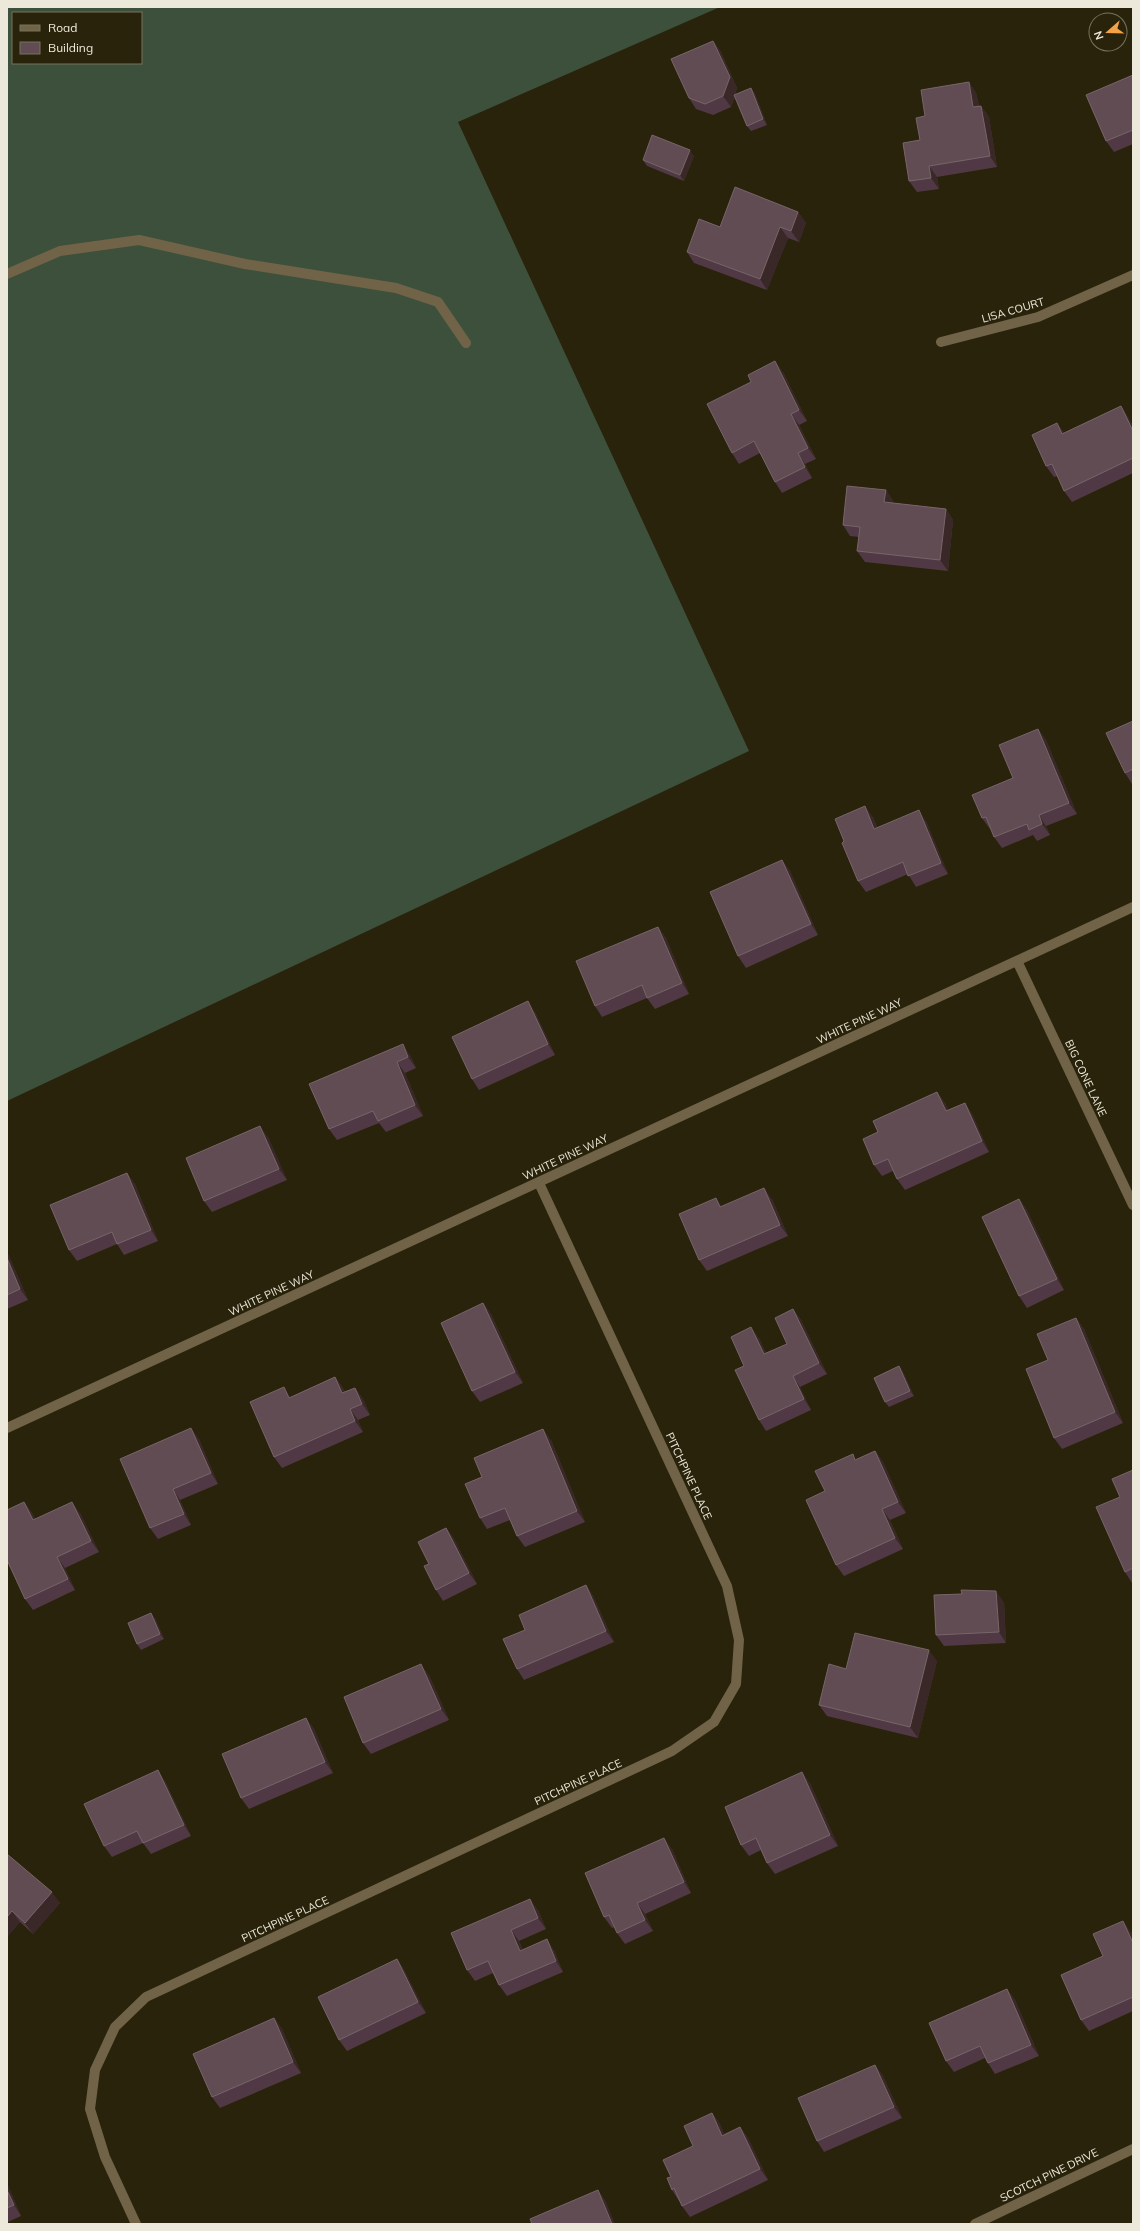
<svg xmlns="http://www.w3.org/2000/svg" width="1140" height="2231" font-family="Mulish,sans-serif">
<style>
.forest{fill:#3d503b;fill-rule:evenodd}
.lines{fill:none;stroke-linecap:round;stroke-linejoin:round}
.minor{stroke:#716347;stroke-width:10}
.wall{fill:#503944}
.shaded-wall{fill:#392827}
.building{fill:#614c54;stroke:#776569}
.labels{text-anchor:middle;stroke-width:3;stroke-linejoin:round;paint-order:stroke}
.street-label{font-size:11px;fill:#ede9da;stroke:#29230b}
</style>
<rect width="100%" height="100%" fill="#29230b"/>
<path class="forest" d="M 7,7 L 720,7 L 458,122 L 749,751 L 7,1101 ZM 13,13 L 141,13 L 141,63 L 13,63 Z"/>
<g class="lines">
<path class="minor" d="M 7,274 L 60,251 L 139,240 L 245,264 L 396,288 L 438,302 L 466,343
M 941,342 L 1038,317 L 1133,275
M 1017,961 L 1133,1205
M 7,1428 L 1133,907
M 136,2224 L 105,2157 L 90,2109 L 95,2070 L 115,2027 L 146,1997 L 672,1751 L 714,1722 L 736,1684 L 739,1640 L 727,1586 L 539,1183
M 975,2224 L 1133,2149"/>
</g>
<path class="wall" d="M 713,41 L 721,52 L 737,88 L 735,95 L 751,88 L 755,94 L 767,125 L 751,131 L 747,126 L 735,96 L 731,107 L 713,115 L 696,109 L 689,98 Z
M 1133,75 L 1133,144 L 1114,152 L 1106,141 Z
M 969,82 L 976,93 L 979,106 L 981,106 L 989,117 L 997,167 L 937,177 L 939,189 L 917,192 L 909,181 L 920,140 L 925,116 Z
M 694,156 L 684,181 L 647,166 L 643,160 Z
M 798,212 L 806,223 L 799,242 L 788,238 L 767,290 L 694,263 L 687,252 L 720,227 Z
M 783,372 L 807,421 L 799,425 L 816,459 L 805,464 L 812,478 L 782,493 L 775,482 L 760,453 L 739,464 L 732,453 Z
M 1121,406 L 1128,417 L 1133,426 L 1133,473 L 1072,502 L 1064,491 L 1058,476 L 1054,477 L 1046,466 L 1057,423 L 1064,433 Z
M 886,490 L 893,501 L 893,503 L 946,509 L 953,520 L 948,571 L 865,562 L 857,551 L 859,537 L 850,536 L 843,525 Z
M 1133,721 L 1133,784 L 1132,784 L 1125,773 Z
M 1038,729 L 1046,740 L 1077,814 L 1046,826 L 1050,835 L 1037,841 L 1033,835 L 1002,848 L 994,837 L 991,829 L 990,829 L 982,818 L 1013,778 Z
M 873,817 L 877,827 L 926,821 L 948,874 L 916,887 L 908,874 L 866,892 L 858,881 L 844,841 Z
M 782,860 L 790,871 L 818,935 L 746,968 L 738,956 Z
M 658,927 L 666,938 L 689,994 L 655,1009 L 647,998 L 602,1017 L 595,1006 Z
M 535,1012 L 555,1055 L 479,1090 L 472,1079 Z
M 410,1055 L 416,1068 L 405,1073 L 423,1116 L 386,1132 L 379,1123 L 337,1140 L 329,1129 L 309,1084 Z
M 937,1092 L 945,1103 L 948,1110 L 965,1103 L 972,1114 L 989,1152 L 905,1190 L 897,1179 L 893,1171 L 882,1176 L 874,1165 L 878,1132 Z
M 268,1137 L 287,1180 L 212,1212 L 204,1201 Z
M 127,1173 L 135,1184 L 158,1241 L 124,1255 L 117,1244 L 77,1261 L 69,1250 Z
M 772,1199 L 788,1236 L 707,1271 L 699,1260 L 722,1207 Z
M 1019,1199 L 1027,1210 L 1064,1290 L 1027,1308 L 1019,1296 Z
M 7,1253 L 9,1256 L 28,1300 L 7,1309 Z
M 483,1303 L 491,1314 L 523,1383 L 480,1402 L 472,1391 Z
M 793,1309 L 801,1320 L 827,1374 L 800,1387 L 811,1410 L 766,1431 L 759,1420 L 744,1366 L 759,1338 L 766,1353 L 787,1344 Z
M 1076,1318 L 1084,1329 L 1123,1423 L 1062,1449 L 1054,1438 L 1048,1360 Z
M 899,1366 L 903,1372 L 914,1396 L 889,1407 L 885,1402 Z
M 335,1377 L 343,1388 L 345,1392 L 355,1388 L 363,1399 L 370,1415 L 358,1420 L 363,1432 L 282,1468 L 274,1457 L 291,1397 Z
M 199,1439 L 218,1484 L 180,1500 L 191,1525 L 158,1539 L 150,1528 Z
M 551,1440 L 585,1522 L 525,1547 L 517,1536 L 510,1520 L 487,1529 L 480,1518 L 482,1477 Z
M 875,1451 L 883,1462 L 906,1513 L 890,1520 L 903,1549 L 844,1576 L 836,1565 L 825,1491 L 856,1460 Z
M 1133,1470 L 1133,1582 L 1132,1583 L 1125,1572 L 1120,1497 Z
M 24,1502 L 32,1513 L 35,1519 L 80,1513 L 99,1552 L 65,1568 L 75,1590 L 33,1610 L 25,1599 Z
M 446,1528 L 454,1539 L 477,1584 L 443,1601 L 436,1590 L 429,1564 Z
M 586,1585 L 593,1596 L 614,1642 L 524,1680 L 517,1669 L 525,1630 Z
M 1004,1602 L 1006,1643 L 944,1646 L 936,1635 Z
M 155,1618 L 164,1639 L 141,1650 L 137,1644 Z
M 937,1661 L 918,1738 L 827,1716 L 819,1705 L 846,1669 Z
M 429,1675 L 449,1720 L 371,1754 L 363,1743 Z
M 306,1718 L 314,1729 L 333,1773 L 249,1809 L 241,1798 Z
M 165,1781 L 191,1836 L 151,1854 L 143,1843 L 112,1857 L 104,1846 Z
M 810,1783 L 838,1846 L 775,1874 L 767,1863 L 761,1850 L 749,1856 L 741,1845 Z
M 672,1849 L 691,1893 L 645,1914 L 653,1931 L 625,1944 L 617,1933 L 615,1927 L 612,1928 L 604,1917 Z
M 7,1854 L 60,1903 L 33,1934 L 20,1922 L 7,1937 Z
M 538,1910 L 546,1929 L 519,1941 L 523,1950 L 554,1950 L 563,1972 L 507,1996 L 499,1985 L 493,1973 L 475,1981 L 467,1970 L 451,1933 Z
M 1131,1932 L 1133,1936 L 1133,2011 L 1089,2031 L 1081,2020 L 1103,1956 Z
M 397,1959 L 404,1970 L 426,2013 L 347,2051 L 339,2040 Z
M 1007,1989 L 1015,2000 L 1039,2056 L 995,2074 L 988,2063 L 985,2058 L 954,2072 L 946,2061 Z
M 274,2018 L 282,2029 L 301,2073 L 220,2108 L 212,2097 Z
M 875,2065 L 883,2076 L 902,2118 L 824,2152 L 817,2141 Z
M 712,2113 L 720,2124 L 724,2134 L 740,2127 L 748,2138 L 768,2180 L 690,2217 L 682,2206 L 680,2200 L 679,2201 L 672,2190 L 671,2177 L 693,2146 Z
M 7,2183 L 21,2216 L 8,2222 L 7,2224 Z"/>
<path class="shaded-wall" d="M 713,41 L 721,52 L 737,88 L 731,107 L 723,96 Z
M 969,82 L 976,93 L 981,118 L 973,107 Z
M 751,88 L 755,94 L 767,125 L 763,119 Z
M 981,106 L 989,117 L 997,167 L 990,156 Z
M 690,150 L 694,156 L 684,181 L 680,175 Z
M 929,166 L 937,177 L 939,189 L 931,178 Z
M 798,212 L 806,223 L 799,242 L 791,231 Z
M 780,227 L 788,238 L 767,290 L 760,279 Z
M 775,361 L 783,372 L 807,421 L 799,410 Z
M 1121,406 L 1128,417 L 1133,426 L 1133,431 Z
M 791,414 L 799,425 L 816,459 L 808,448 Z
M 1057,423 L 1064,434 L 1062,434 Z
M 798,453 L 805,464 L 812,478 L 805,467 Z
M 886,490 L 893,501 L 892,513 L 884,502 Z
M 946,509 L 953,520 L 948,571 L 940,560 Z
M 1038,729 L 1046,740 L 1077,814 L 1069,803 Z
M 865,806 L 873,817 L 882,840 L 874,829 Z
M 919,810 L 926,821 L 948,874 L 941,863 Z
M 1039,815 L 1046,826 L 1050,835 L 1042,824 Z
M 782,860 L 790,871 L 818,935 L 811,924 Z
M 658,927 L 666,938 L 689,994 L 682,983 Z
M 528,1001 L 535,1012 L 555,1055 L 548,1044 Z
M 403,1044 L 410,1055 L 416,1068 L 408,1057 Z
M 397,1062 L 405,1073 L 423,1116 L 415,1105 Z
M 937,1092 L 945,1103 L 954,1122 L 946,1111 Z
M 965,1103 L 972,1114 L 989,1152 L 982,1141 Z
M 260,1126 L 268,1137 L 287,1180 L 279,1169 Z
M 127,1173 L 135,1184 L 158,1241 L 151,1230 Z
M 764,1188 L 772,1199 L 788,1236 L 780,1225 Z
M 716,1198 L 724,1209 L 720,1207 Z
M 1019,1199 L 1027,1210 L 1064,1290 L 1057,1279 Z
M 7,1253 L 9,1256 L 28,1300 L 20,1289 L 7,1258 Z
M 483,1303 L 491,1314 L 523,1383 L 515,1372 Z
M 793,1309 L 801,1320 L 827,1374 L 819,1363 Z
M 1076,1318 L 1084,1329 L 1123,1423 L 1115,1412 Z
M 751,1327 L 759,1338 L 772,1365 L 764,1354 Z
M 899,1366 L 903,1372 L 914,1396 L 910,1391 Z
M 793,1376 L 800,1387 L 811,1410 L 804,1399 Z
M 335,1377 L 343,1388 L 350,1404 L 342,1393 Z
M 284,1387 L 291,1398 L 289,1398 Z
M 355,1388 L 363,1399 L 370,1415 L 362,1404 Z
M 350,1409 L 358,1420 L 363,1432 L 355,1421 Z
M 191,1428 L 199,1439 L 218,1484 L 211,1473 Z
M 543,1429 L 551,1440 L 585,1522 L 577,1511 Z
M 875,1451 L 883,1462 L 906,1513 L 898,1502 Z
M 173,1489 L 180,1500 L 191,1525 L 184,1514 Z
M 24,1502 L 32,1513 L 40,1531 L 33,1520 Z
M 72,1502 L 80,1513 L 99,1552 L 91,1541 Z
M 882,1509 L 890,1520 L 903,1549 L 895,1538 Z
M 446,1528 L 454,1539 L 477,1584 L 469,1573 Z
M 57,1557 L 65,1568 L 75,1590 L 68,1579 Z
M 586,1585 L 593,1596 L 614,1642 L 606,1631 Z
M 996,1591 L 1004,1602 L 1006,1643 L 999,1632 Z
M 151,1613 L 155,1618 L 164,1639 L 160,1634 Z
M 929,1650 L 937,1661 L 918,1738 L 910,1727 Z
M 421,1664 L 429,1675 L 449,1720 L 441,1709 Z
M 306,1718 L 314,1729 L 333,1773 L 325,1762 Z
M 158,1770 L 165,1781 L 191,1836 L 184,1825 Z
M 802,1772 L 810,1783 L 838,1846 L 830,1835 Z
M 664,1838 L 672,1849 L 691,1893 L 684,1882 Z
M 52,1892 L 60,1903 L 33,1934 L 25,1923 Z
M 530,1899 L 538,1910 L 546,1929 L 538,1918 Z
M 637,1903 L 645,1914 L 653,1931 L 645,1920 Z
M 12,1911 L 20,1922 L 7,1937 L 7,1917 Z
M 1123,1921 L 1131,1932 L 1133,1936 L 1133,1943 Z
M 511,1930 L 519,1941 L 528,1962 L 520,1951 Z
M 547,1939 L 554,1950 L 563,1972 L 556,1961 Z
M 397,1959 L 404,1970 L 426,2013 L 418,2002 Z
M 1007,1989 L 1015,2000 L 1039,2056 L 1031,2045 Z
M 274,2018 L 282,2029 L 301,2073 L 293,2062 Z
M 875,2065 L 883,2076 L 902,2118 L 894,2107 Z
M 712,2113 L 720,2124 L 730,2147 L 722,2136 Z
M 740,2127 L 748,2138 L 768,2180 L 760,2169 Z
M 7,2183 L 21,2216 L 14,2205 L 7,2190 Z
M 598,2190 L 606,2201 L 615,2224 L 612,2224 Z"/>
<path class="building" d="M 713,41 L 730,77 L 723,96 L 705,104 L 689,98 L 671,59 Z
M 1133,75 L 1133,130 L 1106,141 L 1086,95 Z
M 969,82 L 973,107 L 981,106 L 990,156 L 929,166 L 931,178 L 909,181 L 903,143 L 920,140 L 916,118 L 925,116 L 921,90 Z
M 751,88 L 763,119 L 747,126 L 734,95 Z
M 652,135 L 690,150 L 680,175 L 643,160 Z
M 735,187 L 798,212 L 791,231 L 780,227 L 760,279 L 687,252 L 699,219 L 720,227 Z
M 775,361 L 799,410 L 791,414 L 808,448 L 798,453 L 805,467 L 775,482 L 754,441 L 732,453 L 707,404 L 751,382 L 748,375 Z
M 1121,406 L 1133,431 L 1133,458 L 1064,491 L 1052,464 L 1046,466 L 1032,435 L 1057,423 L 1062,434 Z
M 847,486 L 886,490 L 884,502 L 946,509 L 940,560 L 857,551 L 860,527 L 843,525 Z
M 1133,721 L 1133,769 L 1125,773 L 1106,733 Z
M 1038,729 L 1069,803 L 1039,815 L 1042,824 L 1029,830 L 1027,824 L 994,837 L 986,817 L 982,818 L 972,795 L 1013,778 L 999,745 Z
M 865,806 L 874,829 L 919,810 L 941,863 L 908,876 L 903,862 L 858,881 L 842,843 L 844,841 L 835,819 Z
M 782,860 L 811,924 L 738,956 L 710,892 Z
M 658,927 L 682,983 L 647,998 L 642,985 L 595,1006 L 576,961 Z
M 528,1001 L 548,1044 L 472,1079 L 452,1037 Z
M 403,1044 L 408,1057 L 397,1062 L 415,1105 L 378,1121 L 373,1111 L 329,1129 L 309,1084 Z
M 937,1092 L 946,1111 L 965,1103 L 982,1141 L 897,1179 L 888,1159 L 874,1165 L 863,1139 L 878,1132 L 873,1121 Z
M 260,1126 L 279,1169 L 204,1201 L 186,1158 Z
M 127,1173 L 151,1230 L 117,1244 L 112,1232 L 69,1250 L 50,1205 Z
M 764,1188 L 780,1225 L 699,1260 L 679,1214 L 716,1198 L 720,1207 Z
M 1019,1199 L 1057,1279 L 1019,1296 L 982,1217 Z
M 7,1258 L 20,1289 L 7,1295 Z
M 483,1303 L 515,1372 L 472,1391 L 441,1323 Z
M 793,1309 L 819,1363 L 793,1376 L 804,1399 L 759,1420 L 735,1370 L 744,1366 L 731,1337 L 751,1327 L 764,1354 L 787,1344 L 775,1318 Z
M 1076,1318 L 1115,1412 L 1054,1438 L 1026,1369 L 1048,1360 L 1037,1334 Z
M 899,1366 L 910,1391 L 885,1402 L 874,1378 Z
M 335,1377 L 342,1393 L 355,1388 L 362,1404 L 350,1409 L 355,1421 L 274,1457 L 250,1402 L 284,1387 L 289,1398 Z
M 191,1428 L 211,1473 L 173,1489 L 184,1514 L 150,1528 L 120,1459 Z
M 543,1429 L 577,1511 L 517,1536 L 505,1508 L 480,1518 L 465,1484 L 482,1477 L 474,1458 Z
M 875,1451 L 898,1502 L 882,1509 L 895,1538 L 836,1565 L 806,1500 L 825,1491 L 815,1471 L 853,1454 L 855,1460 Z
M 1133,1470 L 1133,1568 L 1125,1572 L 1096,1507 L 1120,1497 L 1112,1479 Z
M 24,1502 L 33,1520 L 72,1502 L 91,1541 L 57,1557 L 68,1579 L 25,1599 L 7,1560 L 7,1510 Z
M 446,1528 L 469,1573 L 436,1590 L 424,1566 L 429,1564 L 418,1542 Z
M 586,1585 L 606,1631 L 517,1669 L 503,1639 L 525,1630 L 519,1615 Z
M 961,1590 L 996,1591 L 999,1632 L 936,1635 L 934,1595 L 962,1594 Z
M 151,1613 L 160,1634 L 137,1644 L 128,1623 Z
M 855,1633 L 929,1650 L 910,1727 L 819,1705 L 829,1664 L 846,1669 Z
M 421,1664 L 441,1709 L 363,1743 L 344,1697 Z
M 306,1718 L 325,1762 L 241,1798 L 222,1754 Z
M 158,1770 L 184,1825 L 143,1843 L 137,1831 L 104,1846 L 84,1804 Z
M 802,1772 L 830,1835 L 767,1863 L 756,1838 L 741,1845 L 725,1807 Z
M 664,1838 L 684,1882 L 637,1903 L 645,1920 L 617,1933 L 609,1915 L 604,1917 L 585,1873 Z
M 7,1854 L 52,1892 L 25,1923 L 12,1911 L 7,1917 Z
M 530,1899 L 538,1918 L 511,1930 L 520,1951 L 547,1939 L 556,1961 L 499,1985 L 488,1961 L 467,1970 L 451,1933 Z
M 1123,1921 L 1133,1943 L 1133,1997 L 1081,2020 L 1061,1975 L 1103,1956 L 1093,1934 Z
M 397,1959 L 418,2002 L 339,2040 L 318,1997 Z
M 1007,1989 L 1031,2045 L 988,2063 L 980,2046 L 946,2061 L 929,2023 Z
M 274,2018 L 293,2062 L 212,2097 L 193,2054 Z
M 875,2065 L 894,2107 L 817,2141 L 798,2098 Z
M 712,2113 L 722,2136 L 740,2127 L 760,2169 L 682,2206 L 674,2188 L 672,2190 L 667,2178 L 671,2177 L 663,2160 L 693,2146 L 684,2126 Z
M 7,2190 L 14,2205 L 7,2208 Z
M 598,2190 L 612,2224 L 532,2224 L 530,2219 Z"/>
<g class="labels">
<g class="street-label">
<text transform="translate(1013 310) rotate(-16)" y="4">LISA COURT</text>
<text transform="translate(859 1021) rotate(-25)" y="4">WHITE PINE WAY</text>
<text transform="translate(1086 1078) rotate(65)" y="4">BIG CONE LANE</text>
<text transform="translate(565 1157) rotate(-25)" y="4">WHITE PINE WAY</text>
<text transform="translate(271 1293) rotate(-25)" y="4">WHITE PINE WAY</text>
<text transform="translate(689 1476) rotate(65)" y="4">PITCHPINE PLACE</text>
<text transform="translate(578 1782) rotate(-25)" y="4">PITCHPINE PLACE</text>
<text transform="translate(285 1919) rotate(-25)" y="4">PITCHPINE PLACE</text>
<text transform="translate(1049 2175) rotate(-26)" y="4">SCOTCH PINE DRIVE</text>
</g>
</g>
<rect width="1140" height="2231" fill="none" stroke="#ede9da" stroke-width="16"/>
<rect x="12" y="12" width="130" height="52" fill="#29230b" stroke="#77725e"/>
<rect x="20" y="25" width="20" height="6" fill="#716347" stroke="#77725e"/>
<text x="48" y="32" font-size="12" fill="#ede9da">Road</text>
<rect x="20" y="42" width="20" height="12" fill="#614c54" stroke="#77725e"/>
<text x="48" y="52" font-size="12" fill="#ede9da">Building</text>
<g transform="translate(1108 32) rotate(250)"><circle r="19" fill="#29230b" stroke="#77725e"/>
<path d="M0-3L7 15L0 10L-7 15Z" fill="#f5a246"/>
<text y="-6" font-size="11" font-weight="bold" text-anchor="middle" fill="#ede9da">N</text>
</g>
</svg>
